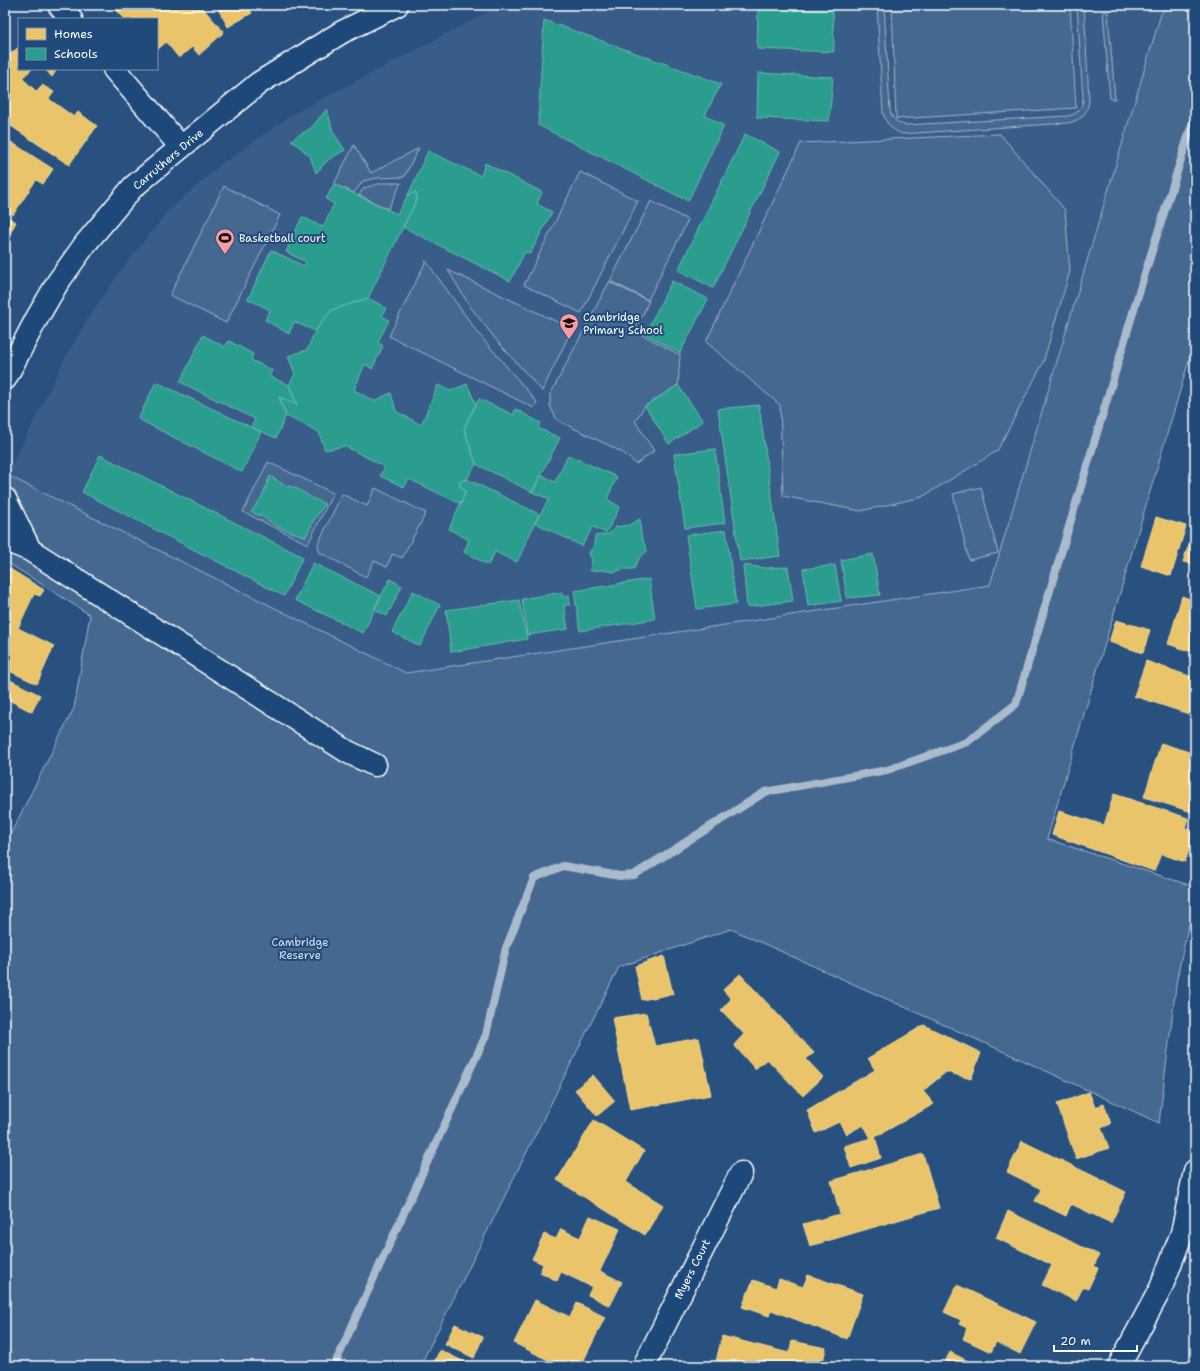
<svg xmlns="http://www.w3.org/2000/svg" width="1200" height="1371" font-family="'Shantell Sans',sans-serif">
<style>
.built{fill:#375d88}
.green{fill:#446890;stroke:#a2b4c8}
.homes{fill:#e9c46a;stroke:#f0d697}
.schools{fill:#2a9d8f;stroke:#6abab1}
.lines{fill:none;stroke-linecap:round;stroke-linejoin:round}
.stream{stroke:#aabbcd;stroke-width:8}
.minor-casing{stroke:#fff;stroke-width:25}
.minor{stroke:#1f4a7a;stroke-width:22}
.labels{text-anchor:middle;stroke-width:4;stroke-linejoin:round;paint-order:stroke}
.street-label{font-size:11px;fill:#fff;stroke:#1f4a7a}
.poi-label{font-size:11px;fill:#fff;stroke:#1f4a7a;text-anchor:start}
.park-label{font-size:11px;fill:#dae1e9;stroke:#1f4a7a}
</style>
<rect width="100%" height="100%" fill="#28517f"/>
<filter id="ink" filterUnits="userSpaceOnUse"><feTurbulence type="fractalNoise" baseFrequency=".025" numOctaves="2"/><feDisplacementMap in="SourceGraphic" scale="8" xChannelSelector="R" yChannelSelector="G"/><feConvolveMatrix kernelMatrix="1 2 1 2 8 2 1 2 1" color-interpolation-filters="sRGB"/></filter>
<g filter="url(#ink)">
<path class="built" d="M 501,5 L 1168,5 L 1161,14 L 990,585 L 406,673 L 7,475 L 65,358 L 85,323 L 119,273 L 166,213 L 220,165 L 292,115 Z"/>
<path class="green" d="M 877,5 L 884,5 L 890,110 C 892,119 897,124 906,125 L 1068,116 C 1077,114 1082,109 1083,99 L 1077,5 L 1084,5 L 1089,100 C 1088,113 1081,121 1067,123 L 902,134 C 892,130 886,124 883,113 Z
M 892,5 L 1070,5 L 1076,108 L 896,119 Z
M 1168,5 L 1195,5 L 1195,340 L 1047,839 L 1195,887 L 1195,905 L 1188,927 L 1177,978 L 1159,1123 L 1020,1059 L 731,929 L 619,967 L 420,1366 L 5,1366 L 5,845 L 74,708 L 90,615 L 5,561 L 5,479 L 7,475 L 406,673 L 990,585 L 1161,14 Z
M 1103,12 L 1108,12 L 1115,99 L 1110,99 Z
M 1000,134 L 1065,210 L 1070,271 L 1043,363 L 997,451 L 922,497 L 861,511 L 783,496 L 780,405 L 706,342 L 801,143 Z
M 354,145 L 371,173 L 419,148 L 404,177 L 377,178 L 363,181 L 354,193 L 334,184 Z
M 580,172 L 638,201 L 581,313 L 524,285 Z
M 382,183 L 401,183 L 388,209 L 359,195 L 364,188 Z
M 224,186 L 280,215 L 226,323 L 170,295 Z
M 651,201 L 688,220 L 648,300 L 610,281 Z
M 426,261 L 478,333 L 537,402 L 534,408 L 389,336 Z
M 448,270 L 572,329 L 542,391 L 497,341 L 469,305 Z
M 609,282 L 649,301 L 635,331 L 680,355 L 678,385 L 645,406 L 635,421 L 654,451 L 636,464 L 622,452 L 557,420 L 550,406 L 550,395 Z
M 268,462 L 333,493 L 308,544 L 243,512 Z
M 981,487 L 998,553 L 969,560 L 953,494 Z
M 375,488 L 426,513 L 402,558 L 392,554 L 387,567 L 374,561 L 366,577 L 319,552 L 318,544 L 342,494 L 367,506 Z"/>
<path class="homes" d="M 111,5 L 200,5 L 224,32 L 199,55 L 192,47 L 179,58 L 166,42 L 157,50 L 157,19 L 124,19 Z
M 216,5 L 247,5 L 252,13 L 228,27 Z
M 19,47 L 19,69 L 32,69 L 22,78 L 37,92 L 42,85 L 54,92 L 49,99 L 74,117 L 78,112 L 97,126 L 69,165 L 5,122 L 5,58 Z
M 45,69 L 57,69 L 52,77 Z
M 5,138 L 53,169 L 43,184 L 36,180 L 13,215 L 5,210 Z
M 5,216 L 16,222 L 5,243 Z
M 1156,517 L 1186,526 L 1171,576 L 1141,566 Z
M 1193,532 L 1195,533 L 1195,565 L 1183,562 Z
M 7,567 L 44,590 L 40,596 L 34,594 L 18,628 L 54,646 L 37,684 L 5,669 L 5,570 Z
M 1182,596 L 1195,601 L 1195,653 L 1168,644 Z
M 1116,620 L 1150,630 L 1143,653 L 1109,642 Z
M 1195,659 L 1195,671 L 1192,670 Z
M 1146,661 L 1195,678 L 1195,716 L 1134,696 Z
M 10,680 L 40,695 L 32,712 L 5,698 L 5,690 Z
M 1195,736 L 1195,747 L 1192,746 Z
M 1161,743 L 1195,754 L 1195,813 L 1144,797 Z
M 1114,794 L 1188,818 L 1185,828 L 1195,832 L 1185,862 L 1161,854 L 1154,871 L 1052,835 L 1059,811 L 1104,825 Z
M 664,956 L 673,994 L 642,1000 L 635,966 Z
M 740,974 L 814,1053 L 806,1059 L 823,1077 L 803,1096 L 767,1059 L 755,1069 L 734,1045 L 744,1034 L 721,1010 L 731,999 L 723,990 Z
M 646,1013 L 655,1046 L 699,1038 L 711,1095 L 630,1110 L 612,1018 Z
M 924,1025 L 981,1053 L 971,1079 L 946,1072 L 923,1091 L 934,1104 L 875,1137 L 881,1158 L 851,1168 L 844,1146 L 871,1138 L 863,1125 L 847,1134 L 839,1122 L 816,1133 L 807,1110 L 875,1070 L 868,1058 Z
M 593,1075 L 615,1101 L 597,1116 L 575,1090 Z
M 1089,1092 L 1095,1107 L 1104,1104 L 1111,1124 L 1101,1128 L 1109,1148 L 1076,1159 L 1057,1104 Z
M 594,1120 L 644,1151 L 626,1182 L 663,1205 L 645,1235 L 557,1180 Z
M 1022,1141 L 1126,1192 L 1111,1223 L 1071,1204 L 1066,1216 L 1035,1201 L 1041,1189 L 1007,1172 Z
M 923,1154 L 939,1208 L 810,1246 L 803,1224 L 840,1214 L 831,1181 Z
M 1008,1211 L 1099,1255 L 1094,1266 L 1098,1268 L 1088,1289 L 1083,1287 L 1076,1301 L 1042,1285 L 1052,1265 L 996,1238 Z
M 590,1216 L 620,1229 L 600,1271 L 622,1282 L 610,1306 L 588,1295 L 592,1287 L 561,1272 L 557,1281 L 540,1272 L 543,1264 L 532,1259 L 544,1234 L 556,1239 L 561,1229 L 580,1238 Z
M 808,1275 L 863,1294 L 847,1339 L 771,1310 L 769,1316 L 742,1307 L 753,1280 L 776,1288 L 779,1279 L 803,1287 Z
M 957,1285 L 1036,1322 L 1020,1354 L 996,1342 L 991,1352 L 963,1339 L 967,1328 L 959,1324 L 961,1320 L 944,1312 Z
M 535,1300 L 570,1317 L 577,1303 L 605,1317 L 581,1366 L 560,1366 L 514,1343 Z
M 455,1324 L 483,1337 L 474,1358 L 445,1344 Z
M 722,1336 L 789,1353 L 792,1341 L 826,1348 L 823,1362 L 839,1366 L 715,1366 Z
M 440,1350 L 473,1366 L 432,1366 Z
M 950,1352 L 978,1366 L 943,1366 Z
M 507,1361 L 514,1366 L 504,1366 Z"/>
<path class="schools" d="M 758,9 L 833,10 L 834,52 L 757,49 Z
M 544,20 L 721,84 L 705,115 L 724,126 L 688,201 L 538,125 Z
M 758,73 L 833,77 L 829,121 L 757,118 Z
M 327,109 L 333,132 L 345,150 L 328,160 L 316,173 L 310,156 L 291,140 L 311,128 Z
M 745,134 L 780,152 L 713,288 L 678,270 Z
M 428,151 L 481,176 L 485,163 L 542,192 L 537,204 L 552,212 L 530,254 L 525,252 L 510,281 L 403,227 L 417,199 L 416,192 L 408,195 Z
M 334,184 L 397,214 L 408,195 L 416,192 L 417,199 L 368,298 L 332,310 L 315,331 L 294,322 L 289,334 L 265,320 L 270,310 L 248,299 L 271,250 L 304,266 L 306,262 L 286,252 L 302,217 L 323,227 L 334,204 L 326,199 Z
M 672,281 L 708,299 L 680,353 L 645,334 Z
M 368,298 L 386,308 L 382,316 L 389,320 L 378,342 L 383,346 L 372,369 L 365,364 L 354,390 L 374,401 L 391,393 L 396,411 L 421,425 L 438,385 L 450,391 L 467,384 L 476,404 L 464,428 L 476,464 L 467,479 L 459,482 L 462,489 L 465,491 L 461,504 L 409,479 L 404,487 L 380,476 L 385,467 L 345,446 L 325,450 L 319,432 L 286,416 L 279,397 L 297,405 L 289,385 L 295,374 L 288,356 L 307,350 L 315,331 L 332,310 Z
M 203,335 L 225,347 L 229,341 L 253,354 L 251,360 L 272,370 L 269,376 L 289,385 L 297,405 L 279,397 L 286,416 L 276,438 L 251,427 L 255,419 L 180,382 Z
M 156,382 L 261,432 L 242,472 L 138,419 Z
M 678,385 L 703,421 L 669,444 L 645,406 Z
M 479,399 L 514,415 L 515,409 L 541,423 L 538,428 L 560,438 L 532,492 L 476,464 L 464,428 Z
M 759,405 L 780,556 L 740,561 L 718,409 Z
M 715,449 L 725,523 L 685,528 L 674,454 Z
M 100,455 L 303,557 L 284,596 L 82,492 Z
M 568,455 L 617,477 L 607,499 L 620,507 L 606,533 L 593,527 L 582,546 L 535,523 L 549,499 L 532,492 L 542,475 L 555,482 Z
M 270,476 L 284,485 L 296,488 L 312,498 L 325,504 L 314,520 L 306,537 L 278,527 L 263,517 L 251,512 L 262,497 Z
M 467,479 L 539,514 L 517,562 L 495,552 L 488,565 L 464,552 L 469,540 L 449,529 L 466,491 L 462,489 L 459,482 Z
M 640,519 L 641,535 L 647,551 L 640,557 L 634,569 L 623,569 L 614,572 L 601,570 L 590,571 L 592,560 L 589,553 L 594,545 L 595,536 L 609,534 L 615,527 L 629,525 Z
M 726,530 L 736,604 L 697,609 L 686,535 Z
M 873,554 L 880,595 L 847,598 L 841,560 Z
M 313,563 L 381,596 L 363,633 L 295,600 Z
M 743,565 L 766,568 L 788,567 L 793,601 L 747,607 Z
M 835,565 L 841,601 L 808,606 L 803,569 Z
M 390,579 L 402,586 L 387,616 L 374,609 Z
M 649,579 L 655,619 L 580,631 L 574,591 Z
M 413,591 L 440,605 L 420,646 L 392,632 Z
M 562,592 L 562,597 L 569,595 L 570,605 L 564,605 L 568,629 L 527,635 L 522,599 Z
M 519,600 L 527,639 L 451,652 L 446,610 Z"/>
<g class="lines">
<path class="stream" d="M 334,1366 L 372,1282 L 486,1035 L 506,948 L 534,878 L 563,866 L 620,876 L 634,875 L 765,792 L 887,770 L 967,742 L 1016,704 L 1140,289 L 1195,115"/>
<g class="minor-casing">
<path id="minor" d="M 59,5 L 71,19
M 114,69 L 181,147
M 5,379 L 37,318 L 58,282 L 86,243 L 133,187 L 259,83 L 342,32 L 397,5
M 5,499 L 30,550
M 5,540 L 30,550 L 348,752 L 375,765
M 644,1366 L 741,1173
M 1119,1366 L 1161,1288 L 1182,1233 L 1195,1171"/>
</g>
<use href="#minor" class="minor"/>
</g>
</g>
<defs>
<g id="stadium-pin" transform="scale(1)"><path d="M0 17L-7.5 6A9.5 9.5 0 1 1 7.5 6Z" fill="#ff9aa2" stroke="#1f4a7a"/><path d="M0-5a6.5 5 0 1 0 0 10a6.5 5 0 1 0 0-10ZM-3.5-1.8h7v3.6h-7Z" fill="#111"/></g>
<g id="school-pin" transform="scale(1)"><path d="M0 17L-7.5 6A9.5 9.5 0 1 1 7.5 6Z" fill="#ff9aa2" stroke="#1f4a7a"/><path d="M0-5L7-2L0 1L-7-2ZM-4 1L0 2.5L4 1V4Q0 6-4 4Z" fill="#111"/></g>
</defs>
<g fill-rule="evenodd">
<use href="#stadium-pin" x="225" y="238"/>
<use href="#school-pin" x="569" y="323"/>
</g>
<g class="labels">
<g class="street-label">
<text transform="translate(168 159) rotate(-40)" y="4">Carruthers Drive</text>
<text transform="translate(692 1269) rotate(-63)" y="4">Myers Court</text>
</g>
<g class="poi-label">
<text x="239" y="242">Basketball court</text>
<text x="583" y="321">Cambridge<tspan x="583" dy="13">Primary School</tspan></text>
</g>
<g class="park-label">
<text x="300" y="946">Cambridge<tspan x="300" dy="13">Reserve</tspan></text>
</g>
</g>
<rect width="1200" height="1371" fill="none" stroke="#1f4a7a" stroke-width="20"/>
<rect x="10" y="10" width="1180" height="1351" fill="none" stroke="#fff" stroke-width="1.5" filter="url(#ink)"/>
<rect x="18" y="18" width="140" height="52" fill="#1f4a7a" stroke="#7992af"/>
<rect x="26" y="28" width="20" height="12" fill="#e9c46a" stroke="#7992af"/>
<text x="54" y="38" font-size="12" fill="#ffffff">Homes</text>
<rect x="26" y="48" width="20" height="12" fill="#2a9d8f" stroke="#7992af"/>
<text x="54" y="58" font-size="12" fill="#ffffff">Schools</text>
<path d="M1054 1345v6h83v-6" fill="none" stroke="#ffffff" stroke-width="2"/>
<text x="1060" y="1345" font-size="12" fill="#ffffff" stroke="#1f4a7a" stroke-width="3" paint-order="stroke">20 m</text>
</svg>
